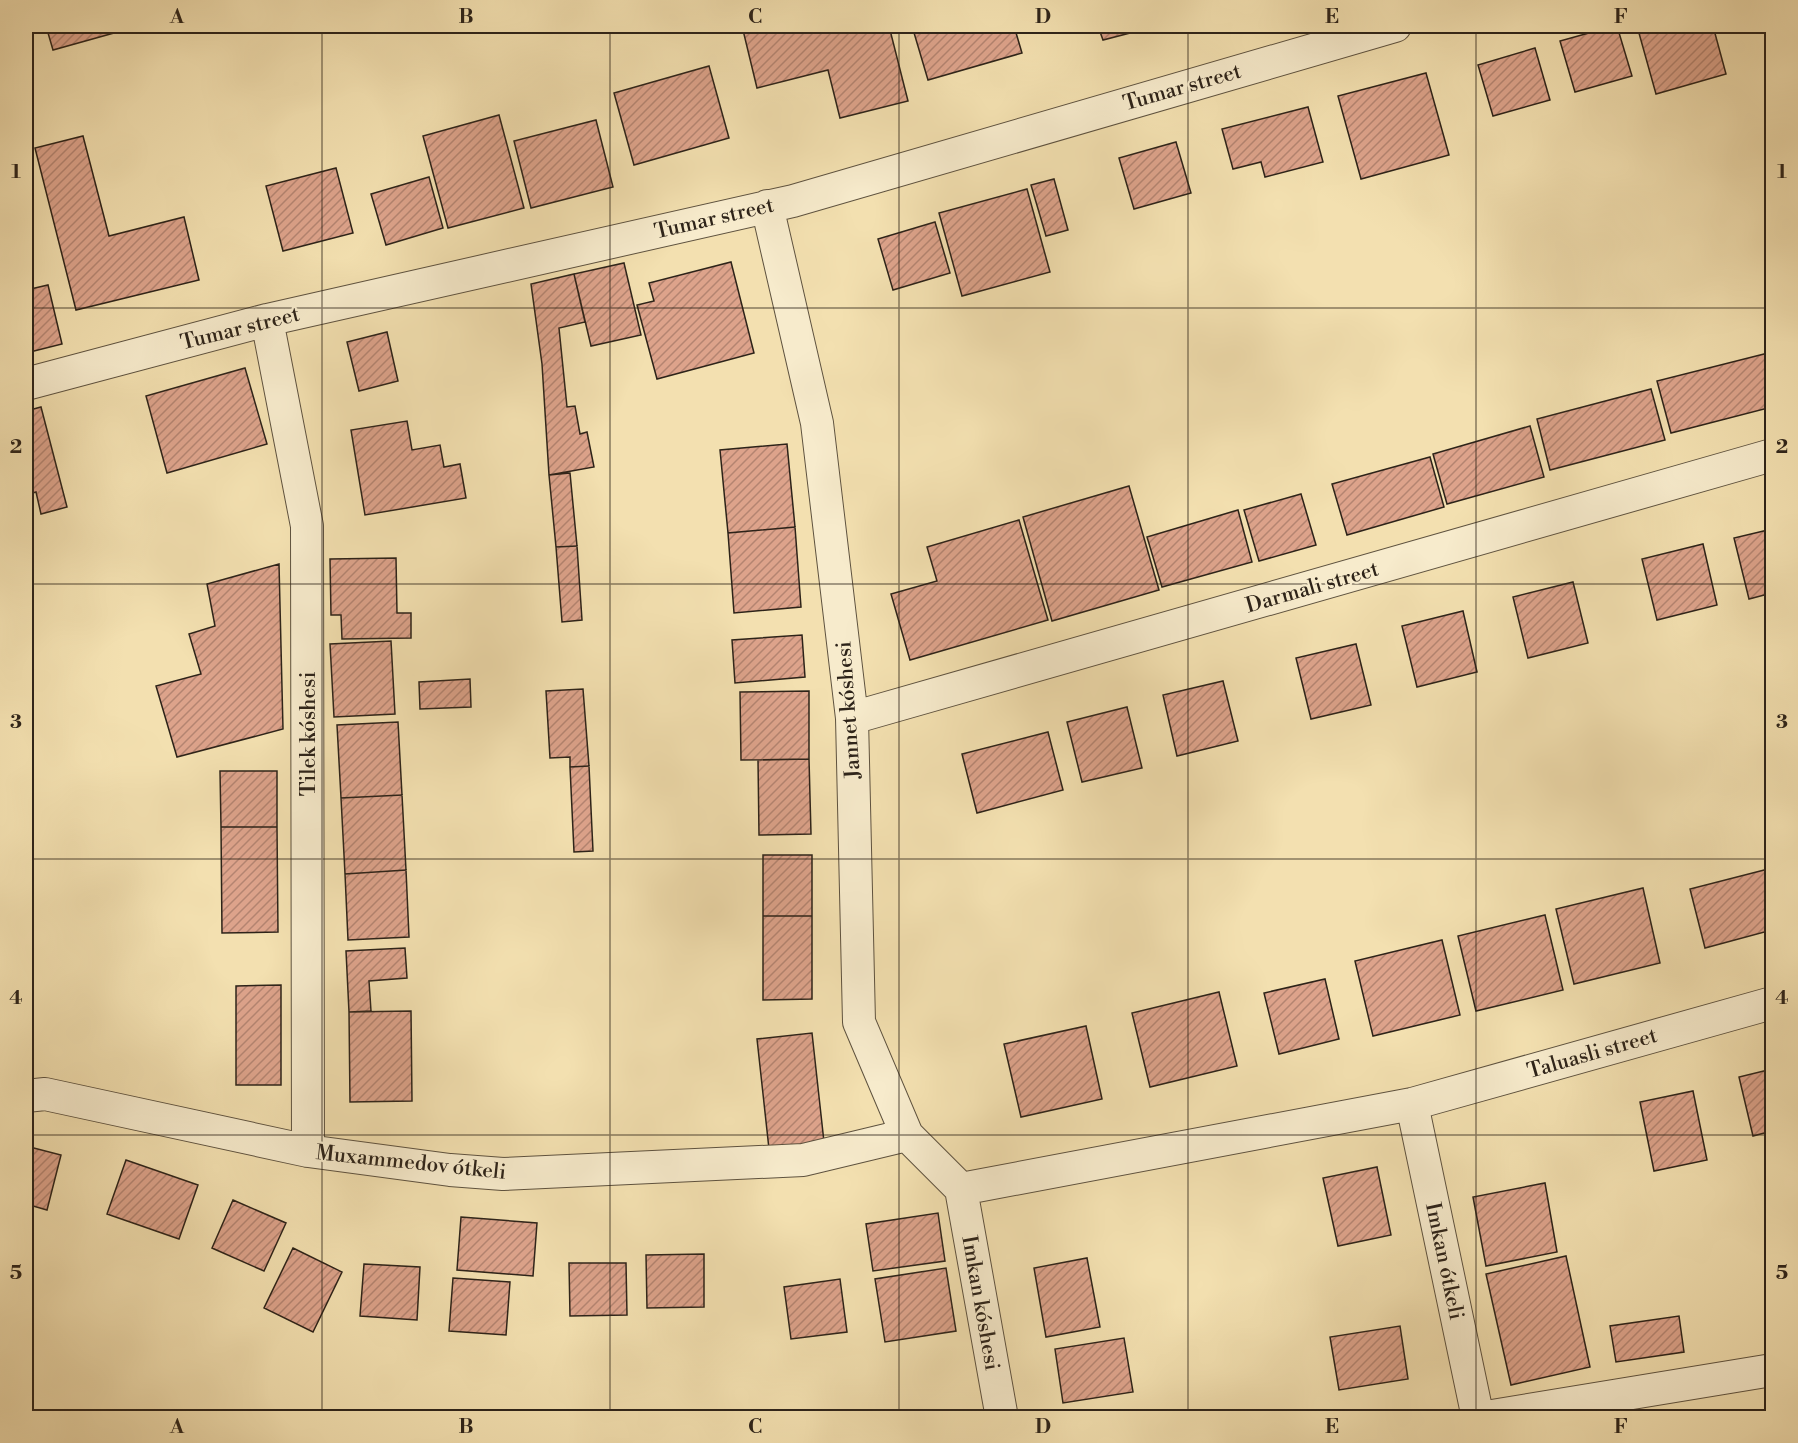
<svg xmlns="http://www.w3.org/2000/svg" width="1798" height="1443" font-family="'Libre Bodoni',serif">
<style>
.building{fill:url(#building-hatch);stroke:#2d2319;stroke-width:1.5}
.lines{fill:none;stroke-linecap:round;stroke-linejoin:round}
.minor-casing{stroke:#5e523f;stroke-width:34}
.minor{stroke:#f7ebcc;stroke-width:32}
.grid{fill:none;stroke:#2d2319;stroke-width:1.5;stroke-opacity:0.55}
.labels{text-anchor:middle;stroke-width:4.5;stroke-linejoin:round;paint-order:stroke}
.street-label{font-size:21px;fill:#2d2319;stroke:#f7ebcc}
.neatline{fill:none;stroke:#2d2319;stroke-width:2}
.grid-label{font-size:20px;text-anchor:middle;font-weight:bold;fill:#2d2319}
</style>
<defs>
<pattern id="building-hatch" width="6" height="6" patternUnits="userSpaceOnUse" patternTransform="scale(1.5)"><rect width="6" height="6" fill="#dda38b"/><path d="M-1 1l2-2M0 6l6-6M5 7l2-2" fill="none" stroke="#b48471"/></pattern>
</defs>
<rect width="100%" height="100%" fill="#f3e0b0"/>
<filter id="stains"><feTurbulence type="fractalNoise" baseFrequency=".00333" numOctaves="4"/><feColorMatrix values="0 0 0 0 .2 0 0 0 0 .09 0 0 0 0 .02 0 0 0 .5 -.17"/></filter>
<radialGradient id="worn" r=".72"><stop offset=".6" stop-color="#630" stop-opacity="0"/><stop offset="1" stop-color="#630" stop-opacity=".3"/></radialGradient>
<path class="building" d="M 46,26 L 139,26 L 53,50 Z
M 742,26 L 889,26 L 908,101 L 840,118 L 828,70 L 757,88 Z
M 912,26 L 1014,26 L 1022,53 L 928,80 Z
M 1098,26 L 1157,26 L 1103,40 Z
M 1614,26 L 1617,26 L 1632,76 L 1575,92 L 1560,41 Z
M 1637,26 L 1713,26 L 1726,74 L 1656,94 Z
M 1535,48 L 1550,100 L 1493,116 L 1478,65 Z
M 709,66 L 729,138 L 634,165 L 614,93 Z
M 1426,73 L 1449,155 L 1361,179 L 1338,96 Z
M 1308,107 L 1323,162 L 1265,177 L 1261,162 L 1233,169 L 1222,129 Z
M 499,115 L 524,208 L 448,228 L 423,136 Z
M 596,120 L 613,187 L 531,208 L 514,141 Z
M 83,136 L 109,236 L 184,217 L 199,280 L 76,310 L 35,148 Z
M 1176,142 L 1191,193 L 1134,209 L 1119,158 Z
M 336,168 L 353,233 L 283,251 L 266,186 Z
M 429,177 L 443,228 L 386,245 L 371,194 Z
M 1054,179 L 1068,230 L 1046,236 L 1031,185 Z
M 1027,189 L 1050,272 L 962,296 L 939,213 Z
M 935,222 L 950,273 L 893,290 L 878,239 Z
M 731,262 L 754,353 L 657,379 L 637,305 L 654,301 L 649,283 Z
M 624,263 L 641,335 L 591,346 L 574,274 Z
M 574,274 L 585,322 L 559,328 L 567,407 L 575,406 L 580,434 L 587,432 L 594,467 L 549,475 L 542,364 L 531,284 Z
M 48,285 L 62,344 L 26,353 L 26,290 Z
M 387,332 L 398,381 L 359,391 L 347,342 Z
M 1772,352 L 1772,407 L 1671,433 L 1657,381 Z
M 245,368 L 267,444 L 167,473 L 146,396 Z
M 1651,389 L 1665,440 L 1550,470 L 1537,419 Z
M 41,407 L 67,507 L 41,514 L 36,492 L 26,495 L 26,411 Z
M 407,421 L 412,450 L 440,445 L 444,467 L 460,464 L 466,498 L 365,515 L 351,430 Z
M 1530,426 L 1544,477 L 1447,504 L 1433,454 Z
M 787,444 L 795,527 L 728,533 L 720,450 Z
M 1430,457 L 1444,507 L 1347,535 L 1332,484 Z
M 570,473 L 577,546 L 556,547 L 549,475 Z
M 1129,486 L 1159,590 L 1052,621 L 1023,517 Z
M 1301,494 L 1316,545 L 1259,561 L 1244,510 Z
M 1238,510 L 1252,562 L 1162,587 L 1147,537 Z
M 1019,520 L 1048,620 L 910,660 L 891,594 L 937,581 L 927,547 Z
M 795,527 L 801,607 L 734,613 L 728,533 Z
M 1772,529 L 1772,593 L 1749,599 L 1734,538 Z
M 1703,544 L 1717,605 L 1657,620 L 1642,559 Z
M 577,546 L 582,620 L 562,622 L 556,547 Z
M 396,558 L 397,613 L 411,613 L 411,638 L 342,639 L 341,615 L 331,615 L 330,559 Z
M 279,564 L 283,729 L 177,757 L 156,686 L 201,674 L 189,634 L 215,626 L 207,584 Z
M 1573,582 L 1588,643 L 1528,658 L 1513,597 Z
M 1463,611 L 1477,672 L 1417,687 L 1402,626 Z
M 802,635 L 805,677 L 735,683 L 732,640 Z
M 391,641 L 395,714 L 334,717 L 330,644 Z
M 1356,644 L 1371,705 L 1311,719 L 1296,658 Z
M 470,679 L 471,707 L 420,709 L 419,682 Z
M 1223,681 L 1238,741 L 1177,756 L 1163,695 Z
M 583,689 L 589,766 L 570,767 L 570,757 L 550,758 L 546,691 Z
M 809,691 L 809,759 L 741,760 L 740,692 Z
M 1127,707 L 1142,768 L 1082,782 L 1067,722 Z
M 398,722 L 402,795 L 341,798 L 337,725 Z
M 1048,732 L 1063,790 L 977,813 L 962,754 Z
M 809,759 L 811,834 L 759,835 L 758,760 Z
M 589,766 L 593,851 L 574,852 L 570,767 Z
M 220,771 L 277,771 L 277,827 L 221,827 Z
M 402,795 L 406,870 L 345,874 L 341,798 Z
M 221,827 L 277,827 L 278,932 L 222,933 Z
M 763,855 L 812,855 L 812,916 L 763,916 Z
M 1772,868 L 1772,930 L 1705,948 L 1690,889 Z
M 406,870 L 409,937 L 348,940 L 345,874 Z
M 1643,888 L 1660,963 L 1574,984 L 1556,909 Z
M 1545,915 L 1563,990 L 1476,1011 L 1458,936 Z
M 763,916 L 812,916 L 812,999 L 763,1000 Z
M 1442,940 L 1460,1015 L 1373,1036 L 1355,961 Z
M 405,948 L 407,978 L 369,981 L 371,1011 L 349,1012 L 346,951 Z
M 1325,979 L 1339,1039 L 1279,1054 L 1264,993 Z
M 281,985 L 281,1085 L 236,1085 L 236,986 Z
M 1219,992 L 1237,1066 L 1150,1087 L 1132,1013 Z
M 411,1011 L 412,1101 L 350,1102 L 349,1012 Z
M 1086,1026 L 1102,1099 L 1021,1117 L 1004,1044 Z
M 812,1033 L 824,1142 L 769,1149 L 757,1039 Z
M 1772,1069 L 1772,1131 L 1753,1136 L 1739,1077 Z
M 1693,1091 L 1707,1160 L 1654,1171 L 1640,1102 Z
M 26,1146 L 61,1155 L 47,1210 L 26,1204 Z
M 126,1160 L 198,1185 L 179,1239 L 107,1214 Z
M 1377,1167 L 1391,1235 L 1338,1246 L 1323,1178 Z
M 1545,1183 L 1557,1252 L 1486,1266 L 1473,1197 Z
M 233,1200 L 286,1223 L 264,1271 L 212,1248 Z
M 938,1213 L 945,1261 L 873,1271 L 866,1224 Z
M 461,1217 L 537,1223 L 533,1276 L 457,1270 Z
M 293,1248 L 342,1272 L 313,1332 L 264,1308 Z
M 704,1254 L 704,1307 L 647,1308 L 646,1255 Z
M 1566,1256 L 1590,1367 L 1511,1385 L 1486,1274 Z
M 1087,1258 L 1100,1327 L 1046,1337 L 1034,1268 Z
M 569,1263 L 626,1263 L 627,1315 L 570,1316 Z
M 364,1264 L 420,1267 L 417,1320 L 360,1316 Z
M 946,1268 L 956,1331 L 885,1342 L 875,1279 Z
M 453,1278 L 510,1282 L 506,1335 L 449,1331 Z
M 840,1279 L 847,1332 L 791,1339 L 784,1287 Z
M 1679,1316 L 1684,1352 L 1616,1362 L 1610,1326 Z
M 1400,1326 L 1408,1379 L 1339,1390 L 1330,1337 Z
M 1124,1338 L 1133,1392 L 1063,1403 L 1055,1349 Z"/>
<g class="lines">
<g class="minor-casing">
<path id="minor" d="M 767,206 L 817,423 L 852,718 L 859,1022 L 907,1135 L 961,1189
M 267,320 L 307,526 L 308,1151
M 26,384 L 267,320 L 793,201 L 1395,26
M 852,718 L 1772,455
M 26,1096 L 45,1094 L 308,1151 L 450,1170 L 503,1174 L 803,1160 L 907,1135
M 1412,1104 L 1478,1418
M 961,1189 L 1412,1104 L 1772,1003
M 961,1189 L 1002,1418
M 1480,1418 L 1772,1370"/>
</g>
<use href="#minor" class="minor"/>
</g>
<path class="grid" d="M 322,26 L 322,1418M 610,26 L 610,1418M 899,26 L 899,1418M 1188,26 L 1188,1418M 1476,26 L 1476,1418M 26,308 L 1772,308M 26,584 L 1772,584M 26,859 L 1772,859M 26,1135 L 1772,1135"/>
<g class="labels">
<g class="street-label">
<text transform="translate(1182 87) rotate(-16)" y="7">Tumar street</text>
<text transform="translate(714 218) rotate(-13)" y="7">Tumar street</text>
<text transform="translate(240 328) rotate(-14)" y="7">Tumar street</text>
<text transform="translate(1312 587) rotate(-16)" y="7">Darmali street</text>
<text transform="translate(848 710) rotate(-94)" y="7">Jannet kóshesi</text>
<text transform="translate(308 734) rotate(-90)" y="7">Tilek kóshesi</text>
<text transform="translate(1592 1053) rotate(-16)" y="7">Taluasli street</text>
<text transform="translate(411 1162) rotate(6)" y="7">Muxammedov ótkeli</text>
<text transform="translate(1445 1261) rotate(78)" y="7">Imkan ótkeli</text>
<text transform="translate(981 1303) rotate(80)" y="7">Imkan kóshesi</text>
</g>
</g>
<rect width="1798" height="1443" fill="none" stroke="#f3e0b0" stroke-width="66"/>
<rect x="33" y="33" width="1732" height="1377" class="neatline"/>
<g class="grid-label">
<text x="177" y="23">A</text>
<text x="466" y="23">B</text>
<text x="755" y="23">C</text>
<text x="1043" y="23">D</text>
<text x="1332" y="23">E</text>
<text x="1621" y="23">F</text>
<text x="16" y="178">1</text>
<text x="1782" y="178">1</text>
<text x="16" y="453">2</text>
<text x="1782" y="453">2</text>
<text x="16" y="728">3</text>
<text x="1782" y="728">3</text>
<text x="16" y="1004">4</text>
<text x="1782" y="1004">4</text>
<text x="16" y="1279">5</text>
<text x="1782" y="1279">5</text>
<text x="177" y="1433">A</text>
<text x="466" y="1433">B</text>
<text x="755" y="1433">C</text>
<text x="1043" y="1433">D</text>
<text x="1332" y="1433">E</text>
<text x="1621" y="1433">F</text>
</g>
<rect width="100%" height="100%" filter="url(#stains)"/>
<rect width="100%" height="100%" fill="url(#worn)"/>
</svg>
